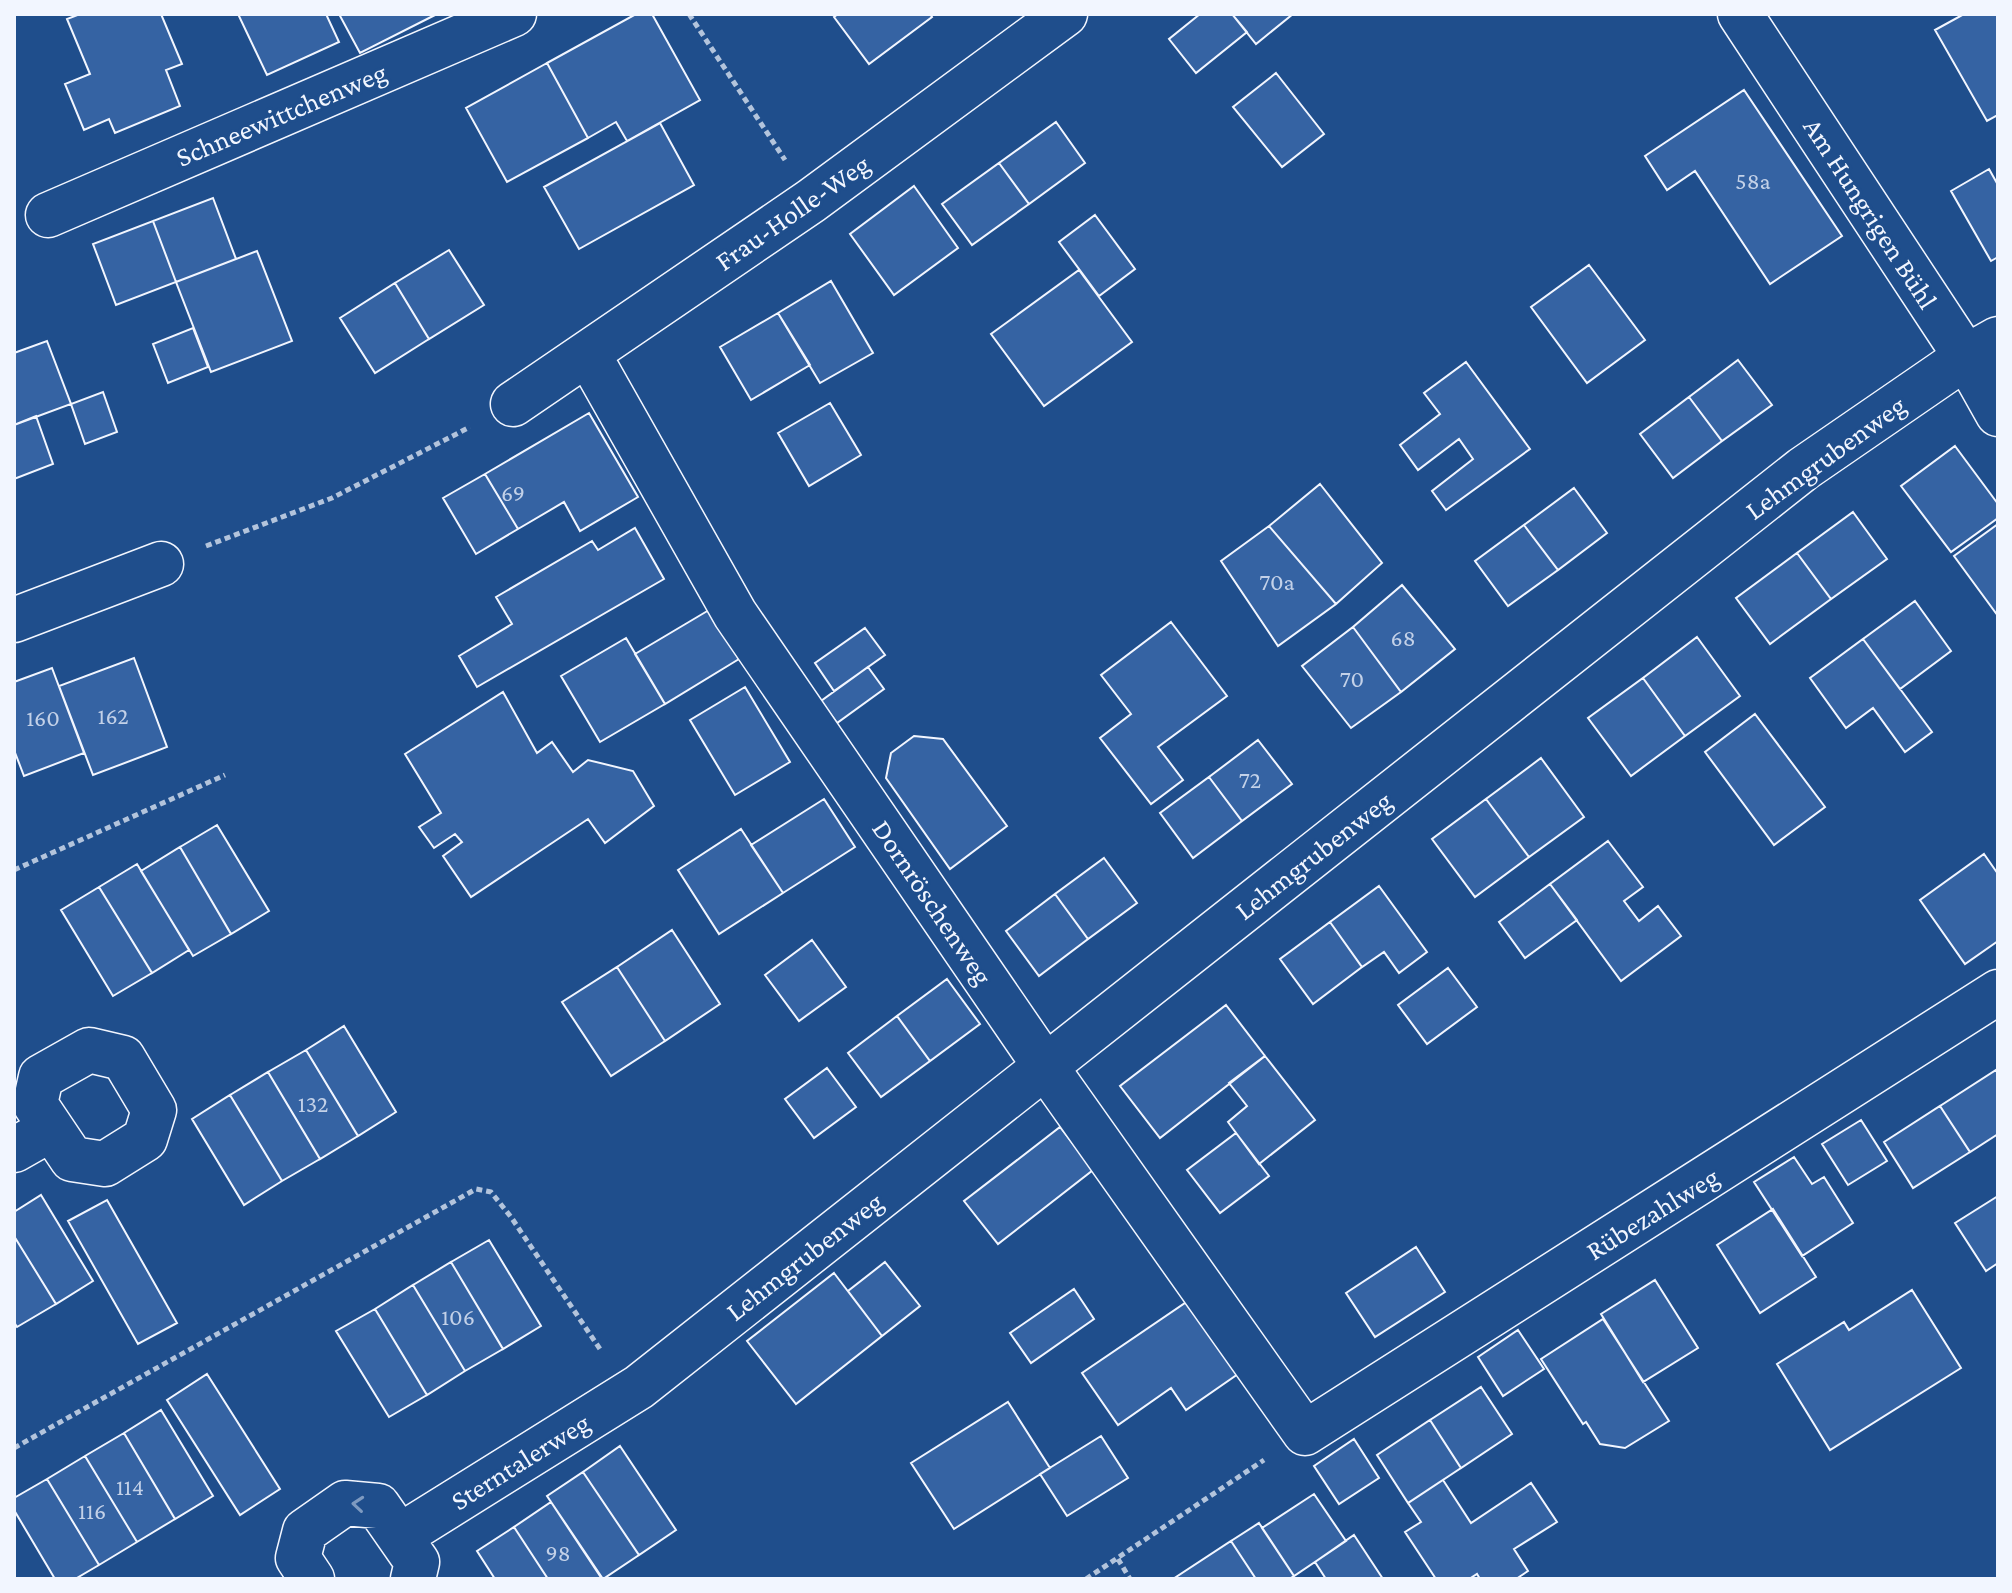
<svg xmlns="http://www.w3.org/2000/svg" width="2012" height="1593" font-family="'Crimson Pro',serif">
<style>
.building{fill:#3563a3;stroke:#f2f6ff;stroke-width:2}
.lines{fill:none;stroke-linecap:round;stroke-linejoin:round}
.minor-casing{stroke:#f2f6ff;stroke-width:47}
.path{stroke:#b3c4dc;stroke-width:5;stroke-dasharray:6 4;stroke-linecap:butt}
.minor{stroke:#1f4e8c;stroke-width:44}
.oneway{stroke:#7e9ac0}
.labels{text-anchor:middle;stroke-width:6;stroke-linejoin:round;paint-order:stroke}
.number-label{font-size:24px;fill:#c3d1e8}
.street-label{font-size:28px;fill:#f2f6ff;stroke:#1f4e8c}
</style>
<rect width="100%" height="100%" fill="#1f4e8c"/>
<path class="building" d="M 80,14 L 161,14 L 182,64 L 166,70 L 180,106 L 115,133 L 109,119 L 84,130 L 65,84 L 90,74 L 67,19 Z
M 238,14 L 326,14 L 339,42 L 267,75 Z
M 339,14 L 437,14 L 360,53 Z
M 636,14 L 652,14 L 700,100 L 627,141 L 616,122 L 588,138 L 547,63 Z
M 838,14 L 930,14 L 932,17 L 869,64 L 834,17 Z
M 1200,14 L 1232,14 L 1247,32 L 1196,73 L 1169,39 Z
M 1232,14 L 1293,14 L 1256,44 Z
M 1964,14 L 1998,14 L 1998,115 L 1987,121 L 1935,30 Z
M 547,63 L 588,138 L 507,182 L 466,108 Z
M 1276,73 L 1324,134 L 1282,167 L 1233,107 Z
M 1744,90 L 1842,236 L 1770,284 L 1695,171 L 1667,190 L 1645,156 Z
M 1056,122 L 1085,163 L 1029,204 L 999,163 Z
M 660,123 L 694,185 L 579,249 L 544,187 Z
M 999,163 L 1029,204 L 972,245 L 942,204 Z
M 1989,169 L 1998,185 L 1998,257 L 1991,261 L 1951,191 Z
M 914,186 L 958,248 L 894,295 L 850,234 Z
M 213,198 L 236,259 L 176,282 L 153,221 Z
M 1095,215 L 1135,269 L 1099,296 L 1059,242 Z
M 153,221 L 176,282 L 116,305 L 93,244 Z
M 449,250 L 484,305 L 429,339 L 395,283 Z
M 257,251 L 292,341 L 211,372 L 176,282 Z
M 1589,265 L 1645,340 L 1587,383 L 1531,307 Z
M 1079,270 L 1132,342 L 1044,406 L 991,334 Z
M 831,281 L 873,353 L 820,383 L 778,313 Z
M 395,283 L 429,339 L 375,373 L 340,318 Z
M 778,313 L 810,365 L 751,400 L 720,347 Z
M 193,328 L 208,367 L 168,383 L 153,344 Z
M 47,341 L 71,404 L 14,425 L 14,353 Z
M 1738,360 L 1772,405 L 1722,441 L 1689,397 Z
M 1466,362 L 1530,449 L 1446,510 L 1432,491 L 1473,459 L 1459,439 L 1418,470 L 1400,445 L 1440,414 L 1424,393 Z
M 103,392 L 117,432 L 85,444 L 71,404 Z
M 1689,397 L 1722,441 L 1673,478 L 1640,434 Z
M 830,403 L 861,455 L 809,486 L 778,433 Z
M 589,413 L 638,497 L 580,531 L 564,502 L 518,529 L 485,474 Z
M 36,416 L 53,464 L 14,479 L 14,425 Z
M 1955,446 L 1998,504 L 1998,518 L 1951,552 L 1901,486 Z
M 485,474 L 518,529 L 476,554 L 443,498 Z
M 1320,484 L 1382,563 L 1336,604 L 1269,526 Z
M 1574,488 L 1607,533 L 1558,570 L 1524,525 Z
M 1853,512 L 1887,559 L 1831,599 L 1797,553 Z
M 1998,524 L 1998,616 L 1954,556 Z
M 1524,525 L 1558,570 L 1508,606 L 1475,561 Z
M 1269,526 L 1336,604 L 1278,646 L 1221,561 Z
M 635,528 L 664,579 L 477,687 L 459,656 L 512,624 L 496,597 L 592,541 L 598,550 Z
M 1797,553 L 1831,599 L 1770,644 L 1736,598 Z
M 1402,585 L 1455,649 L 1401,692 L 1353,627 Z
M 1915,601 L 1951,651 L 1900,689 L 1863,639 Z
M 709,610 L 739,659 L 665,704 L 635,654 Z
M 1171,622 L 1227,696 L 1158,747 L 1183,780 L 1151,804 L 1100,738 L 1131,714 L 1101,675 Z
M 1353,627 L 1401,692 L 1351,728 L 1302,666 Z
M 865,628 L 885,655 L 834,691 L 815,663 Z
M 1697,637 L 1740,696 L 1685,736 L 1643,678 Z
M 626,638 L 665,704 L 600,742 L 561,676 Z
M 1863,639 L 1932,732 L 1905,752 L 1873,708 L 1846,728 L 1810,678 Z
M 134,658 L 167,747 L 93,775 L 59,686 Z
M 868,667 L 884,689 L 837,723 L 821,701 Z
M 52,668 L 84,753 L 24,776 L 14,750 L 14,682 Z
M 1643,678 L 1685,736 L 1631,776 L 1588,718 Z
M 745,687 L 790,762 L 735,795 L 690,720 Z
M 503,692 L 537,753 L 552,742 L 573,772 L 588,760 L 633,771 L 654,806 L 605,843 L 588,819 L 471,897 L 443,856 L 462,842 L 455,834 L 434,848 L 419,827 L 441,813 L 405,754 Z
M 1755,714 L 1825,807 L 1774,845 L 1705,752 Z
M 914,736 L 943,739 L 1007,826 L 950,869 L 886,778 L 891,753 Z
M 1258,740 L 1292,784 L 1242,821 L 1209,777 Z
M 1541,758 L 1584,817 L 1529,857 L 1486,799 Z
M 1209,777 L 1242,821 L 1193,858 L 1160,813 Z
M 824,799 L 855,847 L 783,893 L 751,845 Z
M 1486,799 L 1529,857 L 1475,897 L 1432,839 Z
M 217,825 L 269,911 L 231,934 L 180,847 Z
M 741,829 L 783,893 L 719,934 L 678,870 Z
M 1608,841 L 1643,887 L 1624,901 L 1639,921 L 1658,906 L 1681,936 L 1621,981 L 1550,884 Z
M 180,847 L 231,934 L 193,956 L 141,871 Z
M 1984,854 L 1998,874 L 1998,941 L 1965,964 L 1920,900 Z
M 1104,858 L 1137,903 L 1088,939 L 1055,894 Z
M 137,864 L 189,950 L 152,973 L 99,887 Z
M 1550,884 L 1577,920 L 1525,958 L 1499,922 Z
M 1379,886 L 1427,952 L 1399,973 L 1384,952 L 1362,967 L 1330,922 Z
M 99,887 L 152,973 L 113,996 L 61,910 Z
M 1055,894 L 1088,939 L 1039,976 L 1006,931 Z
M 1330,922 L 1362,967 L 1313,1004 L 1280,959 Z
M 672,930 L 720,1004 L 665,1041 L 617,967 Z
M 812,940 L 846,987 L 799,1021 L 765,975 Z
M 617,967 L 665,1041 L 611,1076 L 562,1002 Z
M 1448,968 L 1477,1007 L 1427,1044 L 1398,1005 Z
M 947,979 L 980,1024 L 930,1061 L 897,1016 Z
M 1226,1005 L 1265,1056 L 1160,1138 L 1120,1086 Z
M 897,1016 L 930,1061 L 881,1097 L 848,1053 Z
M 344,1026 L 396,1112 L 358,1136 L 306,1050 Z
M 306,1050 L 358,1136 L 320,1159 L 268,1072 Z
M 1265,1056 L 1315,1120 L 1259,1164 L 1228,1122 L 1247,1106 L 1229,1083 Z
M 827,1068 L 856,1107 L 814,1138 L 785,1099 Z
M 1996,1070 L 1998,1074 L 1998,1134 L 1970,1152 L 1940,1106 Z
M 268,1072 L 320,1159 L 282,1181 L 230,1095 Z
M 230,1095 L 282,1181 L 244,1205 L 192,1119 Z
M 1940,1106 L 1970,1152 L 1913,1188 L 1884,1142 Z
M 1861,1120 L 1887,1161 L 1848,1185 L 1822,1144 Z
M 1060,1127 L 1093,1170 L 998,1244 L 964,1201 Z
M 1236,1133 L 1269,1176 L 1220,1213 L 1187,1170 Z
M 1794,1157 L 1812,1184 L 1824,1177 L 1853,1223 L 1802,1256 L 1754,1182 Z
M 41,1195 L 93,1281 L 56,1304 L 14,1236 L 14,1212 Z
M 1998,1196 L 1998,1263 L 1986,1271 L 1955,1223 Z
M 107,1200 L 177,1323 L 138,1344 L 68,1221 Z
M 1773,1209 L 1816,1277 L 1760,1313 L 1717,1245 Z
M 14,1236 L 56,1304 L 17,1327 L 14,1322 Z
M 489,1240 L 541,1326 L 503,1349 L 451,1262 Z
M 1416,1247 L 1445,1292 L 1375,1337 L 1346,1293 Z
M 451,1262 L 503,1349 L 465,1371 L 413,1285 Z
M 885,1262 L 920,1306 L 882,1336 L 848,1291 Z
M 834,1273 L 882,1336 L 796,1404 L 747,1341 Z
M 1655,1280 L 1698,1348 L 1643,1382 L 1601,1314 Z
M 413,1285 L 465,1371 L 427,1395 L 375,1309 Z
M 1074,1289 L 1094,1319 L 1031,1363 L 1010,1333 Z
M 1912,1290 L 1961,1368 L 1830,1450 L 1777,1364 L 1844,1322 L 1849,1330 Z
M 1188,1301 L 1238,1374 L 1186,1410 L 1171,1388 L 1118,1425 L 1082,1373 Z
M 375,1309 L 427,1395 L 389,1417 L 336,1331 Z
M 1603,1319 L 1669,1421 L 1625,1448 L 1600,1444 L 1586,1422 L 1583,1424 L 1541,1359 Z
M 1518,1330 L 1544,1369 L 1503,1396 L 1478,1357 Z
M 207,1374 L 280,1489 L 240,1515 L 167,1400 Z
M 1481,1387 L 1512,1434 L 1461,1468 L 1430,1420 Z
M 1008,1402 L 1050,1468 L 954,1529 L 911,1463 Z
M 161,1410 L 213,1496 L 175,1519 L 124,1433 Z
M 1430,1420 L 1461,1468 L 1408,1503 L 1377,1455 Z
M 124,1433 L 175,1519 L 137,1542 L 85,1456 Z
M 1101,1436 L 1128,1478 L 1067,1516 L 1040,1474 Z
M 1354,1439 L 1379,1478 L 1339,1504 L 1314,1466 Z
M 620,1446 L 676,1530 L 639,1555 L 583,1472 Z
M 85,1456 L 137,1542 L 99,1565 L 47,1479 Z
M 583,1472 L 639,1555 L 603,1579 L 547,1496 Z
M 47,1479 L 99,1565 L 75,1579 L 55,1579 L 14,1510 L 14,1498 Z
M 1443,1480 L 1471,1523 L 1531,1483 L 1557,1522 L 1514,1549 L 1528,1571 L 1516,1579 L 1480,1579 L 1477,1574 L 1469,1579 L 1436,1579 L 1405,1532 L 1421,1522 L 1408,1503 Z
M 1314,1494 L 1346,1541 L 1294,1576 L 1262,1528 Z
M 551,1502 L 602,1579 L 548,1579 L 514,1527 Z
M 1259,1523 L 1294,1576 L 1289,1579 L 1256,1579 L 1231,1541 Z
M 514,1527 L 548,1579 L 495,1579 L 477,1551 Z
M 1354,1535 L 1383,1579 L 1326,1579 L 1315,1562 Z
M 1231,1541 L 1256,1579 L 1173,1579 Z"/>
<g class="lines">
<g class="minor-casing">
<path id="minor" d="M 1740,14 L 1966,357 L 1998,414
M 48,215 L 514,14
M 588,354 L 735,614 L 1045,1066 L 1305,1433 L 1998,992
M 513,404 L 811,201 L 1065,14
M 14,620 L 161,564
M 89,1050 L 123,1058 L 154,1110 L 145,1139 L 105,1164 L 72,1159 L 35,1104 L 41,1077 Z
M 14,1150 L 51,1129
M 400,1536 L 639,1387 L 1803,469 L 1966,357 L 1998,339
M 312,1579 L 298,1558 L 305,1531 L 345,1503 L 378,1506 L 417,1562 L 413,1579"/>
</g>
<path class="path" d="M 689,14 L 785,160
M 206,546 L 332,498 L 470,427
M 14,870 L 225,775
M 14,1448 L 476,1189 L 491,1192 L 511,1217 L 602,1352
M 1118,1559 L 1130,1579
M 1086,1579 L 1264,1460"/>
<use href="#minor" class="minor"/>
</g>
<defs><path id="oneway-chevron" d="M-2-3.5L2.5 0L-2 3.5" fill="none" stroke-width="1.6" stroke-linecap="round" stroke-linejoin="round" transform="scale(2)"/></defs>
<use class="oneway" href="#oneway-chevron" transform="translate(358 1504) rotate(-175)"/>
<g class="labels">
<g class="number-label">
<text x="1753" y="189">58a</text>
<text x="513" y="501">69</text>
<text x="1277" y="590">70a</text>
<text x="1403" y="646">68</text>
<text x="1352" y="687">70</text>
<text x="113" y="724">162</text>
<text x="43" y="726">160</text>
<text x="1250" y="788">72</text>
<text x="313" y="1112">132</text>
<text x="458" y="1325">106</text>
<text x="130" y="1495">114</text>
<text x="92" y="1519">116</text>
<text x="558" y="1561">98</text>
</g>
<g class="street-label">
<text transform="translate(281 114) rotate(-23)" y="10">Schneewittchenweg</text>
<text transform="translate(792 212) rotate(-35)" y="10">Frau-Holle-Weg</text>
<text transform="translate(1871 213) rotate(57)" y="10">Am Hungrigen Bühl</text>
<text transform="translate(1825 457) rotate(-36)" y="10">Lehmgrubenweg</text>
<text transform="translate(1313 855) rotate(-38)" y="10">Lehmgrubenweg</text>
<text transform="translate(933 902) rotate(56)" y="10">Dornröschenweg</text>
<text transform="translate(1652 1213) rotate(-32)" y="10">Rübezahlweg</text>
<text transform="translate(804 1256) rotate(-38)" y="10">Lehmgrubenweg</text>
<text transform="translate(520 1461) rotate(-32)" y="10">Sterntalerweg</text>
</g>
</g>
<rect width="2012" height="1593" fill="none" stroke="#f2f6ff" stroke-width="32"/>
</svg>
